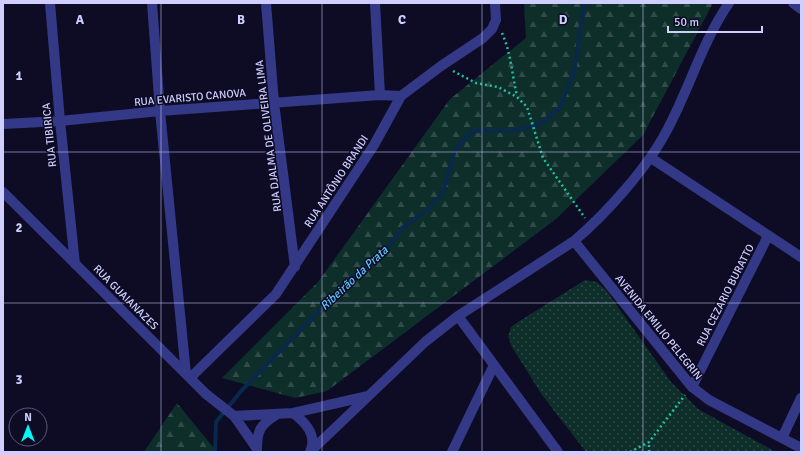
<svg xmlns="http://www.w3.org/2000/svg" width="804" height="455" font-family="Signika,sans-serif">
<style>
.forest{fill:url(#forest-firs)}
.park{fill:url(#park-dots)}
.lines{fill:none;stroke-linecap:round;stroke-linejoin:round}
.stream{stroke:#08294b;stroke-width:4}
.path{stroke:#24bea4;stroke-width:2.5;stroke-dasharray:2 3;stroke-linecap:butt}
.street{stroke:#333987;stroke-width:10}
.grid{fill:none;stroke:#cfceff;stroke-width:1;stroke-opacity:0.55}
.labels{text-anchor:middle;stroke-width:3;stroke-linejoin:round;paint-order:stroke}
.street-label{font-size:11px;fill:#cfceff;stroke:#0d0c24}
.water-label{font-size:12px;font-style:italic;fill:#5cc5ff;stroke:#0d0c24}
.grid-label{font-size:13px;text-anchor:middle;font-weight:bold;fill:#cfceff;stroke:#0d0c24;stroke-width:3;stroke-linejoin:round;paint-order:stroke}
</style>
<defs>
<pattern id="forest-firs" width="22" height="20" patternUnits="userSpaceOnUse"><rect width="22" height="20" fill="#0e2e2a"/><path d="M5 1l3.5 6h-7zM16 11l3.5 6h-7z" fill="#304b4a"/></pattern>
<pattern id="park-dots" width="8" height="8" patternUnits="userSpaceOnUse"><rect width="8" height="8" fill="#0e2e2a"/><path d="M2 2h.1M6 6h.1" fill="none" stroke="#304b4a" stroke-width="1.8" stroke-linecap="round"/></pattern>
</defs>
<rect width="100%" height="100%" fill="#0d0c24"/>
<path class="forest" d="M 524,3 L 713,3 L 643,135 L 556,219 L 327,391 L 295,398 L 222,378 L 318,282 L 450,99 L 526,38 Z
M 177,403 L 217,452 L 144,452 Z"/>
<path class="park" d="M 585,280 L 597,282 L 606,290 L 671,382 L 698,409 L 776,452 L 586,452 L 542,395 L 512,347 L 508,336 L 511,327 L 518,322 Z"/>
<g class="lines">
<path class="stream" d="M 215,452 L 216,422 L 242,390 L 352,277 L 382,255 L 402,228 L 427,210 L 442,194 L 455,150 L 472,131 L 512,131 L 540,124 L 560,107 L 574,72 L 584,3"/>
<path class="path" d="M 502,33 C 511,53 512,75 517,96
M 453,71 L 476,83 L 498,87 L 517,97 L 527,107 L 543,158 L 585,218
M 630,452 L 649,442 L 685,395
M 649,452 L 649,442"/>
<path class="street" d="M 50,3 L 60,121 L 75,264
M 152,3 L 160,111 L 186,374
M 266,3 L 274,103 L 295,267
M 375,3 L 380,95
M 793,3 L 801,9
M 3,124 L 60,121 L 160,111 L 380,95 L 401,96
M 651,158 L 801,257
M 3,192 L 206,394 L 234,416 L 257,449
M 574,241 L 692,387 L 709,400 L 801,448
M 458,316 L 558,452
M 190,378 L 276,294 L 374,145 L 401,96 L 441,66 L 483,38 L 492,29 L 496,20 L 495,3
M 692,387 L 768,236
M 293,413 L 368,396
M 234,416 L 293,413 C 305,422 318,435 310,452
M 782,438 L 801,398
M 257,449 C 257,431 260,425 276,415
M 312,450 L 425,342 L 458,316 L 574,241 C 606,214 647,168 666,132 C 689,90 702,42 729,3
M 452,452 L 494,365"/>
</g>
<path class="grid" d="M 161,3 L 161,452M 322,3 L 322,452M 482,3 L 482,452M 643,3 L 643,452M 3,152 L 801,152M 3,303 L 801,303"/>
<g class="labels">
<g class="street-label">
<text transform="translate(190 97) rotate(-5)" y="4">RUA EVARISTO CANOVA</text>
<text transform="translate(49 135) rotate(-96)" y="4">RUA TIBIRICA</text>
<text transform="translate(268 136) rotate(-97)" y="4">RUA DJALMA DE OLIVEIRA LIMA</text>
<text transform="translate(336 181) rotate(-57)" y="4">RUA ANTÔNIO BRANDI</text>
<text transform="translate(725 295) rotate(-63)" y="4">RUA CEZARIO BURATTO</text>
<text transform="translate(126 297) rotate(45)" y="4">RUA GUAIANAZES</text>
<text transform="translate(659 327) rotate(51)" y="4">AVENIDA EMILIO PELEGRIN</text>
</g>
<g class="water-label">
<text transform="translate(354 278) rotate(-43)" y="4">Ribeirão da Prata</text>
</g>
</g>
<g class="grid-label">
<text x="80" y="24">A</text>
<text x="241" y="24">B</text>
<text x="402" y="24">C</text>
<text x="563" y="24">D</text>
<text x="19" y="80">1</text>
<text x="19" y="232">2</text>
<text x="19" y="384">3</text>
</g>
<rect width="804" height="455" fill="none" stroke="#cfceff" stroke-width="8"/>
<g transform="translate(28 427)"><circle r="19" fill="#0d0c24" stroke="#5b5a7c"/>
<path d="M0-3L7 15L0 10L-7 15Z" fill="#00f9f7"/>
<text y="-6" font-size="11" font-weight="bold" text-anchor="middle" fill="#cfceff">N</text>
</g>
<path d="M668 26v6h94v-6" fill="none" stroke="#cfceff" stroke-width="2"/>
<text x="674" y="26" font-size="12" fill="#cfceff" stroke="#0d0c24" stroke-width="3" paint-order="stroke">50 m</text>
</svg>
